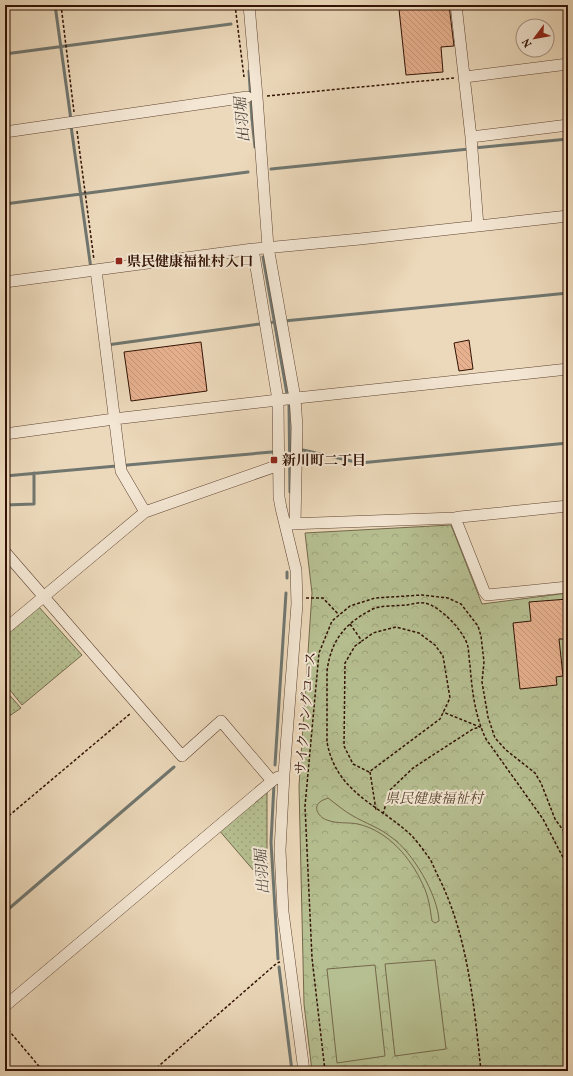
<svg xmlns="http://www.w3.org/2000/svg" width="573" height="1076" font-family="Vollkorn,'Noto Serif JP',serif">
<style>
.grass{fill:url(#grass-dots);stroke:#74684a}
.park{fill:url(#park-crowns);stroke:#74684a}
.pitch{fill:#b6bf91;stroke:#74684a}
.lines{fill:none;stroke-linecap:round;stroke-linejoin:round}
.stream{stroke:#70766f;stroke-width:3}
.building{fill:url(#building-back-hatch);stroke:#321204}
.minor-casing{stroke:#604432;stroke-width:12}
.path{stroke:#321204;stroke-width:1.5;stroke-dasharray:3 2;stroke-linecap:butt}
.minor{stroke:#f3e6d3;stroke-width:11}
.poi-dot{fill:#8f2418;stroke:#f3e6d3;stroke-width:1.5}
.labels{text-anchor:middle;stroke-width:4;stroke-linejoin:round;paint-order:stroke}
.poi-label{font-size:14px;font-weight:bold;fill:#321204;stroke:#f3e6d3;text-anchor:start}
.street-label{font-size:14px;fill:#321204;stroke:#f3e6d3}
.park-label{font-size:14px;font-style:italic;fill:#5a462e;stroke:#f3e6d3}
.water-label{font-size:15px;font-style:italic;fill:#564c42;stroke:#f3e6d3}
</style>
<defs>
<pattern id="grass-dots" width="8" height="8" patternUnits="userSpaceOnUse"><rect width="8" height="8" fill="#b6bf91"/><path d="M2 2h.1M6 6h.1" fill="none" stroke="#9da37b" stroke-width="1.8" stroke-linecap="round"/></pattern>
<pattern id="park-crowns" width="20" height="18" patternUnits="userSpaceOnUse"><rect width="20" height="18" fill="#b6bf91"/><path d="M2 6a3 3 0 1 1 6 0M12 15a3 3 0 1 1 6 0" fill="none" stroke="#9da37b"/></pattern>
<pattern id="building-back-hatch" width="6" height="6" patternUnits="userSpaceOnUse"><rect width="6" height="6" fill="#e7b18f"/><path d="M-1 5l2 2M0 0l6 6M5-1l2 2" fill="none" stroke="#c7977a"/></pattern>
</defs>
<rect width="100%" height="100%" fill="#ecd9bb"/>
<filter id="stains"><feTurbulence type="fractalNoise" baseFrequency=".005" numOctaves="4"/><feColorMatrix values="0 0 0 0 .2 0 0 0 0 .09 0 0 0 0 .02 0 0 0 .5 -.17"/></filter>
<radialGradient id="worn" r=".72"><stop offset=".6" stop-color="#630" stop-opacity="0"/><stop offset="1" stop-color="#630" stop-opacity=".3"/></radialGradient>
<path class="grass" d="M 38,606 L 82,655 L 22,705 L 5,684 L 5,635 Z
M 5,690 L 21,708 L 5,719 Z
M 267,788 L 267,874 L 261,879 L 218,829 Z"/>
<path class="park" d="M 451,525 L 482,604 L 568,593 L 568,1071 L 312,1071 L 304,1004 L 299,786 L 312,593 L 305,533 Z"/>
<path class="pitch" d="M 328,798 C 336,804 344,811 353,816 C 365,823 380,828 391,837 C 412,851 438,895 439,921 L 435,923 L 432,921 C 430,909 429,897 423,885 C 411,858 388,831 358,824 C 348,822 337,824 327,820 C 320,818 312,808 320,802 C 322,800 326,799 328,798 Z
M 435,960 L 446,1049 L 395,1056 L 385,964 Z
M 375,965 L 385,1056 L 337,1063 L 327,969 Z"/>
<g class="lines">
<path class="stream" d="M 55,5 L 71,120
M 5,54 L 231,24
M 249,71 L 252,119 L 255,147
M 71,126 L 91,269
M 474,148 L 568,139
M 271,169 L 469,149
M 5,204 L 248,172
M 263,257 L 287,394
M 107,345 L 274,322 L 568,293
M 289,403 L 290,492
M 303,450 L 360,463 L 568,443
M 5,476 L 272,452
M 5,505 L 34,504 L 34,473
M 287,578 L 287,572
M 275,765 L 286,593
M 274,784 L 271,842 L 278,959
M 5,912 L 174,767
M 279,967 L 292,1071"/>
</g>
<path class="building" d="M 439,5 L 449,5 L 454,46 L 441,47 L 443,72 L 406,75 L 399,9 Z
M 469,340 L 473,369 L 459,371 L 454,343 Z
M 201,342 L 207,391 L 131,401 L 124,352 Z
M 568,599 L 568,639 L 559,639 L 563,676 L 556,677 L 557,685 L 520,689 L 513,623 L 531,621 L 529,602 Z"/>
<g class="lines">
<g class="minor-casing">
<path id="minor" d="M 249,5 L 257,97 L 268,247 L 295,398 L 297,427 L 295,524
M 456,5 L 471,137 L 478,226
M 465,77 L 568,64
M 5,132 L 247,97
M 471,137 L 568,125
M 253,249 L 278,400 L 279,497 L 281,508 L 296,570 L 297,604 L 284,774 L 280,850 L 283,912 L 304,1071
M 96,270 L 121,471 L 145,512
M 5,282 L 253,249 L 360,239 L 568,216
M 5,434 L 114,419 L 278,400 L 568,369
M 455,518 L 460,517 L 568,506
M 288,524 L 455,518 L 484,591 L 487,595 L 568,587
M 5,552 L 182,756 L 221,721 L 272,781
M 5,629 L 145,512 L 279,465
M 5,1006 L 272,781 L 278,777"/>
</g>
<path class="path" d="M 61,5 L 74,112
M 235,5 L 244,77
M 267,96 L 454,78
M 77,131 L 94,260
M 306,598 L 323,598 L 339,615
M 350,624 L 362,641 L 373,633 L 396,627 L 419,633 L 435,645 L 443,656 L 450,698 L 440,719 L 369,772 L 353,764 L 344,746 L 345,663 L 355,646 L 362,641
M 370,772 L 376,810
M 383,814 L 390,790 L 413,768 L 473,729 L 480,727 L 443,712
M 5,819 L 131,713
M 5,1026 L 43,1071
M 153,1071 L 277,963 L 280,962
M 325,1071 L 312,958 L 305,806 L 319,653 L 332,621 L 350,606 L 375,598 L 422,595 L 448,598 L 461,604 L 478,626 L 481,636 L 484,662 L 482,682 L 488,717 L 495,738 L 506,750 L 535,773 L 541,783 L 555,819 L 568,837
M 481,1071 C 474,1005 468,934 437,874 C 434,868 432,861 427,855 C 422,848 416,840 410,834 C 377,804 336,792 327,742 L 327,671 C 331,641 344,624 371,610 C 379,605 397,606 407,605 C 413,604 419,602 425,603 C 440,606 465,632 468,647 C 469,653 469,660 470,665 C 472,691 475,716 486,739 L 543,819 L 568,867"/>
<use href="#minor" class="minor"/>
</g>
<g class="poi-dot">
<rect x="115" y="257" width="8" height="8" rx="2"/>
<rect x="270" y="456" width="8" height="8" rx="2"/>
</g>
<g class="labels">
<g class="poi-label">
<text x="127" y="266">県民健康福祉村入口</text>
<text x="282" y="465">新川町二丁目</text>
</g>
<g class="street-label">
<text transform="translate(305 713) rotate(-85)" y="5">サイクリングコース</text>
</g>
<g class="park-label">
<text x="434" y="803">県民健康福祉村</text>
</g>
<g class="water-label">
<text transform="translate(242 120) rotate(-95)" y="5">出羽堀</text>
<text transform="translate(262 872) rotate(-94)" y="5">出羽堀</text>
</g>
</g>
<rect width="573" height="1076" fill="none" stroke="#ecd9bb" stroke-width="20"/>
<rect x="6" y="6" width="561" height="1064" fill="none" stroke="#321204" stroke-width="2"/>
<rect x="10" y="10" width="553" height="1056" fill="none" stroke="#321204"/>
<g transform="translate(535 38) rotate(238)"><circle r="19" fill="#f3e6d3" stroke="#a69180"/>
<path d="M0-3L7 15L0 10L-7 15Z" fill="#8f2418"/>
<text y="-6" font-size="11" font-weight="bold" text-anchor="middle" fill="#321204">N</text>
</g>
<rect width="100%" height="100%" filter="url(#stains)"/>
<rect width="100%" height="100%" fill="url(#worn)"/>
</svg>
